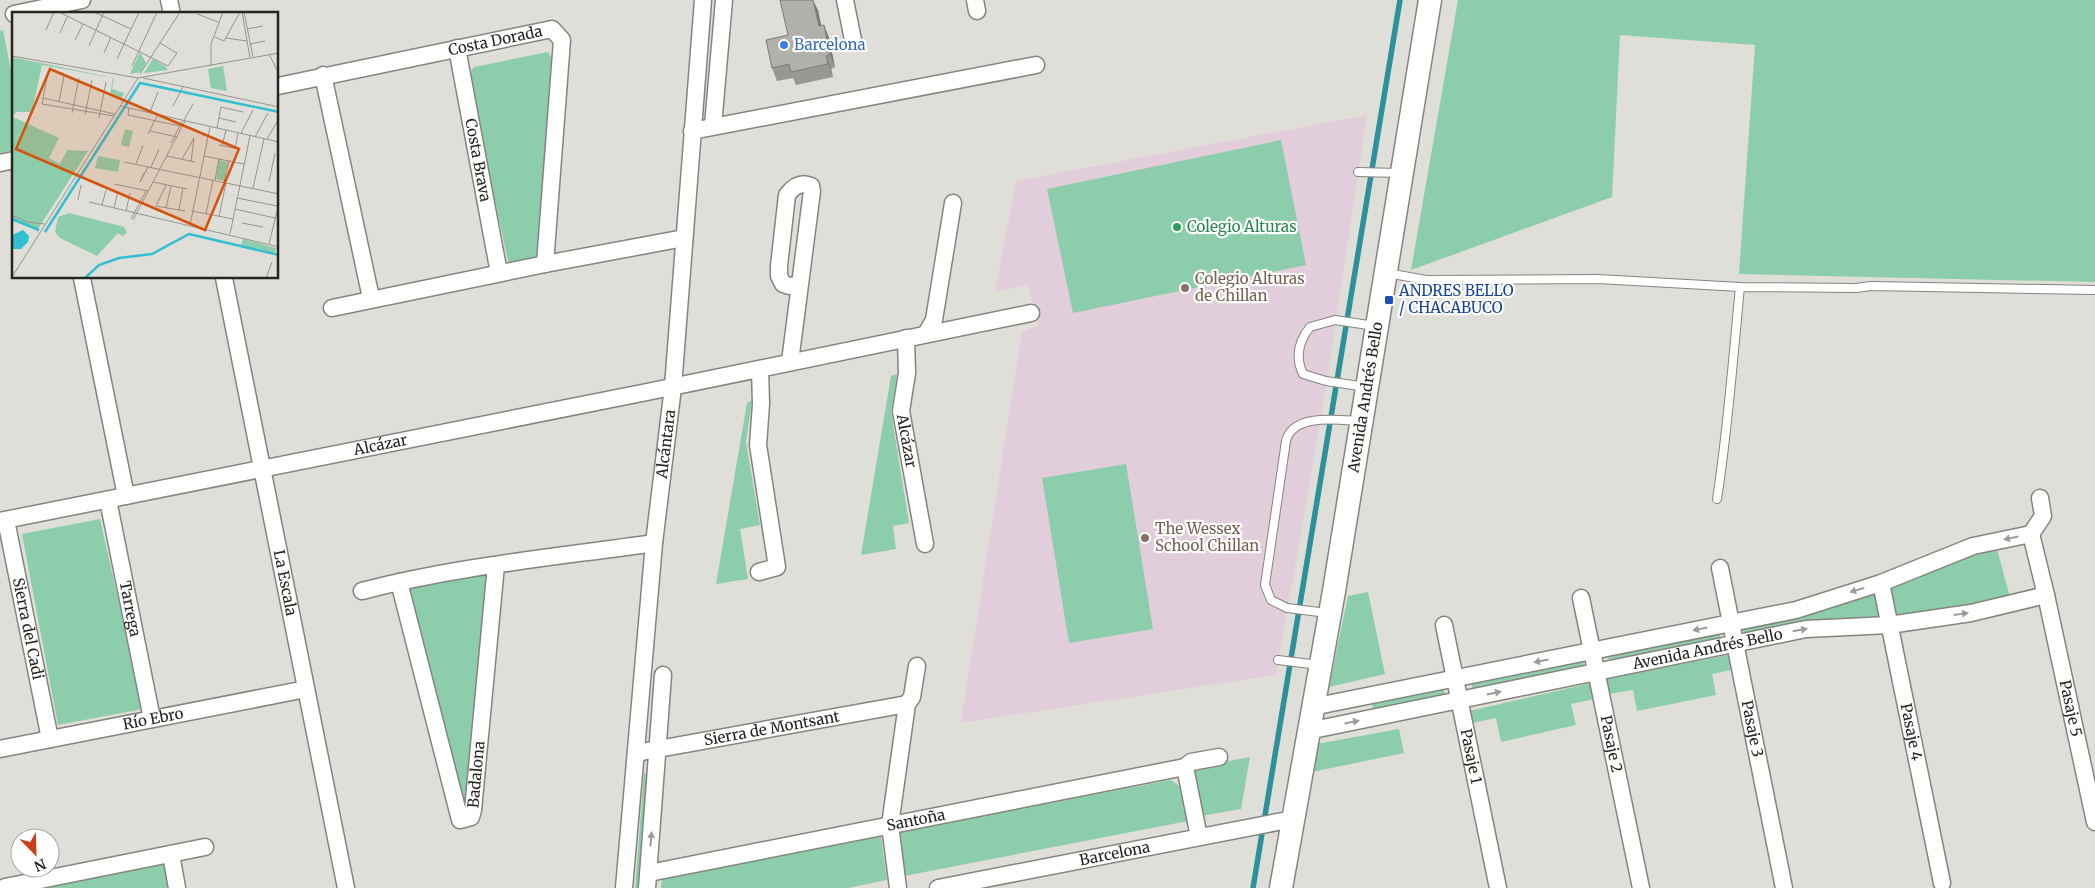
<svg xmlns="http://www.w3.org/2000/svg" width="2095" height="888" font-family="Merriweather,serif">
<style>
.education{fill:#e2cddb}
.green{fill:#8cceab}
.lines{fill:none;stroke-linecap:round;stroke-linejoin:round}
.stream{stroke:#2d909d;stroke-width:5.5}
.lane-casing{stroke:#86847e;stroke-width:10}
.street-casing{stroke:#86847e;stroke-width:19}
.secondary-casing{stroke:#86847e;stroke-width:25}
.lane{stroke:#fff;stroke-width:8}
.street{stroke:#fff;stroke-width:16}
.secondary{stroke:#fff;stroke-width:22}
.wall{fill:#999792}
.shaded-wall{fill:#7d7b77}
.building{fill:#b2b0aa;stroke:#7d7b77}
.oneway{fill:#9d9c9b}
.shop-dot{fill:#3f7fe0;stroke:#fff;stroke-width:2}
.leisure-dot{fill:#2e9e5b;stroke:#fff;stroke-width:2}
.education-dot{fill:#8d6e63;stroke:#fff;stroke-width:2}
.transit-dot{fill:#1a4fb4;stroke:#fff;stroke-width:2}
.labels{text-anchor:middle;stroke-width:4.5;stroke-linejoin:round;paint-order:stroke}
.street-label{font-size:15px;fill:#252421;stroke:#fff}
.shop-label{font-size:15px;fill:#366cbe;stroke:#fff;text-anchor:start}
.leisure-label{font-size:15px;fill:#27864d;stroke:#fff;text-anchor:start}
.education-label{font-size:15px;fill:#785e54;stroke:#fff;text-anchor:start}
.transit-label{font-size:15px;fill:#164399;stroke:#fff;text-anchor:start}
.inset-river{fill:none;stroke:#31bfd2;stroke-width:2.5}
.inset-road{fill:none;stroke:#95948f;stroke-width:1}
.view{fill:#d4540e;fill-opacity:0.15;stroke:#d4540e;stroke-width:2.5}
.inset-edge{fill:none;stroke:#252421;stroke-width:2.5}
</style>
<rect width="100%" height="100%" fill="#e0ded8"/>
<path class="education" d="M 1367,115 L 1322,412 L 1276,675 L 961,723 L 1022,332 L 1038,326 L 1028,284 L 995,292 L 1016,181 Z"/>
<path class="green" d="M 1458,0 L 2095,0 L 2095,282 L 1739,274 L 1755,45 L 1620,35 L 1612,197 L 1411,270 Z
M 3,30 L 14,86 L 14,150 L 0,153 L 0,31 Z
M 548,52 L 555,63 L 538,261 L 509,266 L 468,75 L 474,67 Z
M 1281,140 L 1306,265 L 1073,313 L 1047,189 Z
M 897,374 L 891,412 L 909,523 L 893,526 L 896,549 L 861,555 L 891,376 Z
M 752,400 L 746,442 L 760,525 L 740,529 L 748,579 L 716,584 L 747,403 Z
M 1126,464 L 1153,629 L 1069,643 L 1042,478 Z
M 100,519 L 143,709 L 58,725 L 22,534 Z
M 1997,549 L 2010,597 L 1916,614 L 1803,623 L 1744,633 L 1743,628 L 1965,556 Z
M 493,570 L 471,812 L 464,816 L 404,584 Z
M 1368,592 L 1385,674 L 1329,687 L 1348,596 Z
M 1719,632 L 1721,639 L 1609,662 L 1608,656 Z
M 1733,654 L 1736,669 L 1712,674 L 1716,695 L 1637,711 L 1633,690 L 1609,694 L 1606,679 Z
M 1583,660 L 1584,666 L 1473,690 L 1471,684 Z
M 1591,683 L 1594,699 L 1571,704 L 1576,725 L 1501,742 L 1496,718 L 1472,723 L 1469,711 Z
M 1444,689 L 1445,695 L 1373,710 L 1372,704 Z
M 1399,729 L 1404,753 L 1312,772 L 1317,744 Z
M 1250,757 L 1241,809 L 1201,816 L 1192,768 Z
M 644,773 L 649,773 L 641,888 L 635,888 Z
M 1171,780 L 1182,788 L 1188,821 L 904,876 L 900,831 Z
M 881,836 L 887,880 L 848,888 L 661,888 L 662,878 Z
M 167,859 L 173,888 L 50,888 L 49,885 Z"/>
<g class="lines">
<path class="stream" d="M 1253,888 L 1400,0"/>
<g class="lane-casing">
<path id="lane" d="M 1358,172 L 1399,173
M 1387,273 L 1426,280 L 1598,279 L 1740,287 L 1856,288 L 1871,286 L 2095,290
M 1366,387 L 1326,381 L 1303,374 C 1295,357 1298,342 1310,327 L 1335,320 L 1375,326
M 1717,499 C 1728,429 1733,358 1740,287
M 1327,613 L 1287,608 L 1271,600 L 1265,585 L 1286,441 C 1293,413 1338,420 1360,421
M 1278,660 L 1319,665"/>
</g>
<g class="street-casing">
<g id="street">
<path d="M 169,0 L 172,14"/>
<path d="M 845,0 L 853,40"/>
<path d="M 975,0 L 977,11"/>
<path d="M 14,14 L 82,0"/>
<path id="s1" d="M 457,48 L 499,273"/>
<path d="M 323,75 L 371,298"/>
<path id="s2" d="M 278,86 L 552,29 L 562,40 L 545,264"/>
<path d="M 713,126 L 724,0"/>
<path d="M 692,131 L 1036,65"/>
<path d="M 0,163 L 14,160"/>
<path d="M 82,278 L 126,496"/>
<path id="s3" d="M 224,278 L 346,888"/>
<path d="M 332,308 L 545,264 L 684,238"/>
<path d="M 926,334 L 934,320 L 953,203"/>
<path id="s4" d="M 906,338 L 907,373 L 901,411 L 925,544"/>
<path d="M 790,362 L 812,191 L 811,186 C 800,181 793,187 787,195 L 779,266 L 779,276 L 783,284 L 789,286 L 800,285"/>
<path id="s5" d="M 108,500 L 152,719"/>
<path id="s6" d="M 6,520 L 50,739"/>
<path id="s7" d="M 0,521 L 647,392 L 1031,313"/>
<path d="M 2031,534 L 2043,516 L 2040,498"/>
<path id="s8" d="M 1720,568 L 1784,888"/>
<path d="M 759,572 L 777,567 L 758,445 L 761,404 L 760,369"/>
<path id="s9" d="M 399,582 L 460,820 L 471,817 L 473,810 L 496,565"/>
<path id="s10" d="M 1881,583 L 1942,883"/>
<path d="M 362,591 C 457,566 557,557 654,543"/>
<path id="s11" d="M 1581,598 L 1641,888"/>
<path id="s12" d="M 1444,625 L 1498,888"/>
<path id="s13" d="M 1312,707 L 1796,610 L 1881,583 L 1973,546 L 2031,534 L 2046,595 L 2095,822"/>
<path id="s14" d="M 1308,731 L 1806,629 L 1889,625 L 1971,613 L 2046,595"/>
<path id="s15" d="M 0,749 L 306,689"/>
<path id="s16" d="M 636,753 L 907,704"/>
<path d="M 1185,767 L 1191,762 L 1219,757"/>
<path d="M 171,854 L 177,888"/>
<path id="s17" d="M 649,873 L 1185,767 L 1199,837"/>
<path d="M 5,887 L 205,847"/>
<path id="s18" d="M 624,888 L 654,543 L 673,387 L 703,0"/>
<path d="M 647,888 L 663,675"/>
<path d="M 898,888 L 890,825 L 907,704 L 912,697 L 917,666"/>
<path id="s19" d="M 938,888 L 1293,819"/>
</g>
</g>
<g class="secondary-casing">
<g id="secondary">
<path id="s20" d="M 1281,888 L 1334,591 L 1430,0"/>
</g>
</g>
<use href="#lane" class="lane"/>
<use href="#street" class="street"/>
<use href="#secondary" class="secondary"/>
</g>
<path class="wall" d="M 818,10 L 821,26 L 824,25 L 829,38 L 835,67 L 831,69 L 833,77 L 796,85 L 793,78 L 777,81 L 772,68 L 788,35 Z"/>
<path class="shaded-wall" d="M 813,0 L 818,10 L 824,39 L 819,26 Z
M 824,25 L 829,38 L 835,67 L 830,54 Z
M 826,56 L 831,69 L 833,77 L 828,64 Z"/>
<path class="building" d="M 780,0 L 813,0 L 819,26 L 824,25 L 830,54 L 826,56 L 828,64 L 791,72 L 789,64 L 772,68 L 766,40 L 788,35 Z"/>
<defs><path id="oneway-solid" d="M-6-.8H1V-3.2L6.5 0L1 3.2V.8H-6Z" transform="scale(1.25)"/></defs>
<g class="oneway">
<use href="#oneway-solid" transform="translate(2011 538) rotate(168)"/>
<use href="#oneway-solid" transform="translate(1857 590) rotate(164)"/>
<use href="#oneway-solid" transform="translate(1961 614) rotate(-8)"/>
<use href="#oneway-solid" transform="translate(1700 629) rotate(169)"/>
<use href="#oneway-solid" transform="translate(1800 630) rotate(-10)"/>
<use href="#oneway-solid" transform="translate(1541 661) rotate(169)"/>
<use href="#oneway-solid" transform="translate(1494 693) rotate(-12)"/>
<use href="#oneway-solid" transform="translate(1352 722) rotate(-11)"/>
<use href="#oneway-solid" transform="translate(651 839) rotate(-85)"/>
</g>
<circle class="shop-dot" cx="784" cy="45" r="5"/>
<circle class="leisure-dot" cx="1177" cy="227" r="5"/>
<g class="education-dot">
<circle cx="1185" cy="288" r="5"/>
<circle cx="1145" cy="538" r="5"/>
</g>
<rect class="transit-dot" x="1384" y="295" width="10" height="10" rx="2.5"/>
<g class="labels">
<g class="street-label">
<text dy="5" stroke="none"><textPath href="#s2" startOffset="222">Costa Dorada</textPath></text>
<text dy="5" stroke="none"><textPath href="#s1" startOffset="114">Costa Brava</textPath></text>
<text dy="5" stroke="none"><textPath href="#s20" startOffset="498">Avenida Andrés Bello</textPath></text>
<text dy="5" stroke="none"><textPath href="#s4" startOffset="104">Alcázar</textPath></text>
<text dy="5" stroke="none"><textPath href="#s18" startOffset="446">Alcántara</textPath></text>
<text dy="5" stroke="none"><textPath href="#s7" startOffset="388">Alcázar</textPath></text>
<text dy="5" stroke="none"><textPath href="#s3" startOffset="311">La Escala</textPath></text>
<text dy="5" stroke="none"><textPath href="#s5" startOffset="111">Tarrega</textPath></text>
<text dy="5" stroke="none"><textPath href="#s6" startOffset="111">Sierra del Cadi</textPath></text>
<text dy="5" stroke="none"><textPath href="#s14" startOffset="408">Avenida Andrés Bello</textPath></text>
<text dy="5" stroke="none"><textPath href="#s13" startOffset="920">Pasaje 5</textPath></text>
<text dy="5" stroke="none"><textPath href="#s15" startOffset="156">Río Ebro</textPath></text>
<text dy="5" stroke="none"><textPath href="#s8" startOffset="164">Pasaje 3</textPath></text>
<text dy="5" stroke="none"><textPath href="#s16" startOffset="138">Sierra de Montsant</textPath></text>
<text dy="5" stroke="none"><textPath href="#s10" startOffset="152">Pasaje 4</textPath></text>
<text dy="5" stroke="none"><textPath href="#s11" startOffset="149">Pasaje 2</textPath></text>
<text dy="5" stroke="none"><textPath href="#s12" startOffset="134">Pasaje 1</textPath></text>
<text dy="5" stroke="none"><textPath href="#s9" startOffset="300">Badalona</textPath></text>
<text dy="5" stroke="none"><textPath href="#s17" startOffset="272">Santoña</textPath></text>
<text dy="5" stroke="none"><textPath href="#s19" startOffset="180">Barcelona</textPath></text>
</g>
<g class="shop-label">
<text x="794" y="50">Barcelona</text>
</g>
<g class="leisure-label">
<text x="1187" y="232">Colegio Alturas</text>
</g>
<g class="education-label">
<text x="1195" y="284">Colegio Alturas<tspan x="1195" dy="17">de Chillan</tspan></text>
<text x="1155" y="534">The Wessex<tspan x="1155" dy="17">School Chillan</tspan></text>
</g>
<g class="transit-label">
<text x="1399" y="296">ANDRES BELLO<tspan x="1399" dy="17">/ CHACABUCO</tspan></text>
</g>
</g>
<g transform="translate(12 12)">
<rect width="266" height="266" fill="#e0ded8"/>
<path d="M 128,40 L 134,51 L 129,60 L 118,62 ZM 0,45 L 102,66 L 100,77 L 112,81 L 110,86 L 98,83 L 101,66 L 30,53 L 20,100 L 4,100 L 1,105 L 47,126 L 37,146 L 48,152 L 55,138 L 76,139 L 26,217 L 0,206 ZM 141,47 L 153,54 L 156,58 L 132,61 ZM 211,54 L 215,79 L 199,76 L 196,57 ZM 113,117 L 121,119 L 117,135 L 109,133 ZM 86,144 L 108,148 L 106,160 L 83,156 ZM 207,148 L 216,150 L 212,169 L 204,167 ZM 57,201 L 112,215 L 115,221 L 110,224 L 106,221 L 85,244 L 48,226 L 43,220 L 46,205 ZM 231,227 L 264,236 L 263,241 L 229,233 Z" fill="#8cceab"/>
<path d="M 11,218 L 17,224 L 16,230 L 9,237 L 0,237 L 0,223 Z" fill="#31bfd2"/>
<path class="inset-river" d="M 0,207 L 27,218M 33,220 L 128,71 L 267,100M 73,266 L 87,253 L 107,246 L 140,242 L 177,222 L 267,243"/>
<path class="inset-road" d="M 47,0 L 156,54 L 165,41 L 148,31M 82,0 L 119,17M 230,0 L 238,46M 232,0 L 241,45M 185,2 L 206,10M 235,17 L 251,14M 34,18 L 42,0M 48,21 L 55,5M 203,25 L 212,29 L 228,0M 214,26 L 235,29M 63,28 L 71,12M 238,32 L 253,29M 77,34 L 92,0M 92,41 L 99,25M 257,42 L 267,62M 0,44 L 126,66 L 267,41M 105,47 L 127,0M 120,54 L 145,0M 199,54 L 199,32 L 211,0M 36,60 L 30,92 L 102,104M 128,62 L 168,0M 131,66 L 267,95M 31,86 L 103,102M 47,89 L 52,64M 108,94 L 267,130M 161,94 L 171,75M 117,96 L 116,103 L 168,114M 138,100 L 146,80M 60,101 L 67,66M 73,103 L 80,68M 87,106 L 94,70M 207,106 L 224,110M 172,108 L 181,92M 205,116 L 209,95 L 231,100M 138,119 L 165,125M 229,121 L 241,98M 136,122 L 146,102M 243,125 L 256,101M 255,127 L 267,107M 159,131 L 171,108M 207,133 L 227,137M 210,134 L 214,118M 223,137 L 226,121M 155,144 L 183,150M 192,144 L 232,152M 170,147 L 182,126M 112,150 L 267,182M 179,150 L 182,126M 124,152 L 131,133M 139,155 L 147,137M 132,161 L 128,170 L 136,155M 203,168 L 207,147M 141,170 L 175,177M 212,170 L 217,149M 257,170 L 263,141M 102,172 L 136,179M 154,173 L 144,194 L 173,199M 241,176 L 252,127M 225,186 L 265,194M 66,188 L 69,173M 77,190 L 267,235M 90,193 L 94,178M 102,196 L 106,179M 154,196 L 159,174M 223,197 L 263,206M 167,198 L 171,176M 114,199 L 118,181M 180,199 L 221,207M 194,202 L 201,168M 0,203 L 15,210 L 33,212M 207,204 L 214,171M 119,207 L 134,179M 121,208 L 173,109M 230,211 L 251,215M 178,213 L 198,115M 218,222 L 238,124M 257,232 L 267,191M 0,265 L 126,66M 254,266 L 260,250"/>
<path class="view" d="M 38,57 L 227,137 L 193,218 L 4,137 Z"/>
<rect width="266" height="266" class="inset-edge"/>
</g>
<g transform="translate(35 853) rotate(157)"><circle r="24" fill="#ffffff" stroke="#a8a7a6"/>
<path d="M0-4L9 19L0 12L-9 19Z" fill="#c83e1c"/>
<text y="-8" font-size="14" font-weight="bold" text-anchor="middle" fill="#252421">N</text>
</g>
</svg>
